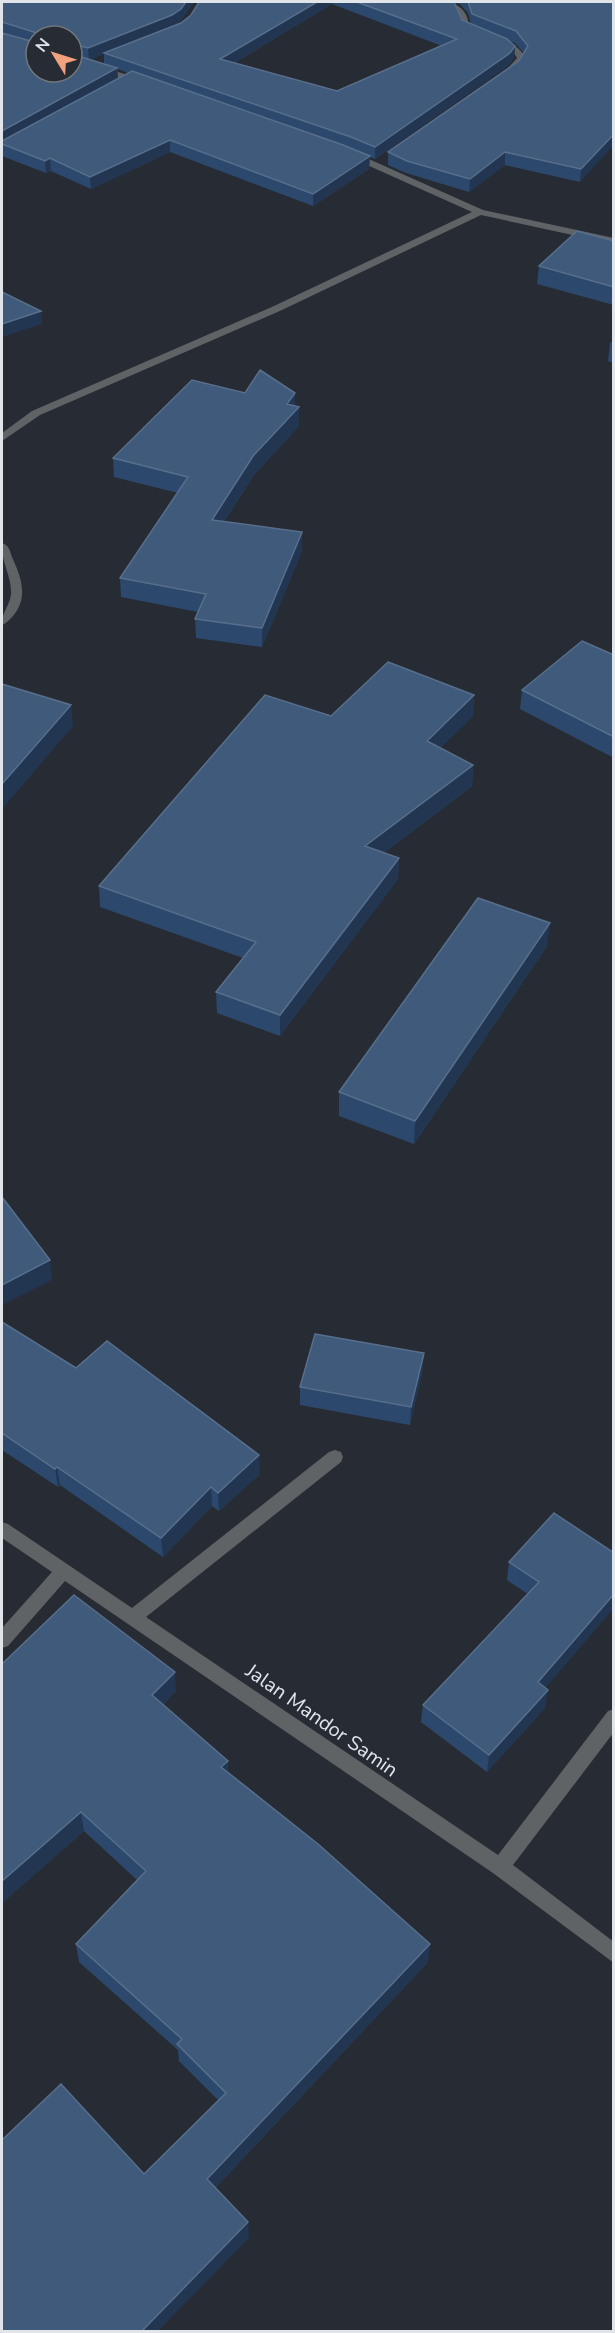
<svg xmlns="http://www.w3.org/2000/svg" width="615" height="2333" font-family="'Nunito Sans',sans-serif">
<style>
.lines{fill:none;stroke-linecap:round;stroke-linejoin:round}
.minor{fill:#606366;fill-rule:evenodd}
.wall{fill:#2c496d;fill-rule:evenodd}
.shaded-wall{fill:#223651}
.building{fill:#3f5a7b;stroke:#586f8c;stroke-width:1.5}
.labels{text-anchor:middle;stroke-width:4.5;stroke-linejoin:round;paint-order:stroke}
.near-street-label{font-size:20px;fill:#e1e5ea;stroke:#272c34}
</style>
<rect width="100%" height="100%" fill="#272c34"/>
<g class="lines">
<path class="minor" d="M 436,2 C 453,0 468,7 469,27 L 478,32 L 478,36 L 472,36 L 462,30 L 456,12 Z
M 495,40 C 507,40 521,47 525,58 L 517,71 L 510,76 L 503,74 L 517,58 L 514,53 L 495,44 Z
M 72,57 L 146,81 L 147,83 L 140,85 L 72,63 Z
M 347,152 L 353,152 L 483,210 L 614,238 L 614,244 L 481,215 L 282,310 L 40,415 L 2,441 L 2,433 L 32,411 L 274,306 L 472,212 L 347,156 Z
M 2,543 C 9,545 10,551 12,557 C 21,577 29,597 13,616 C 9,620 7,623 2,625 C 1,613 10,606 11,594 C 12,576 0,560 2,543 Z
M 335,1450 L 341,1452 L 343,1457 L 341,1462 L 146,1617 L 498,1855 L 608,1711 L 614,1709 L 614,1732 L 513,1865 L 614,1942 L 614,1963 L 493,1873 L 65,1581 L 8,1646 L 2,1648 L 2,1628 L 52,1572 L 2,1538 L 2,1522 L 8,1524 L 132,1608 L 329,1452 Z"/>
</g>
<path class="wall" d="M 2,2 L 194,2 L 181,20 L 175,25 L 181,23 L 191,15 L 199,2 L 614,2 L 580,182 L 505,165 L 469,192 L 406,173 L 388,165 L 388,152 L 519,61 L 524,53 L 515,43 L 509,41 L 515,46 L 514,58 L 509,65 L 375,159 L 370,157 L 369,169 L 313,206 L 170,152 L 91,189 L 51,171 L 46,173 L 2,156 ZM 455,3 L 460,4 L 468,13 L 471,24 L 462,20 ZM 332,4 L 442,46 L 337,91 L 234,63 ZM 36,36 L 72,36 L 72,72 L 36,72 ZM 104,54 L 104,64 L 90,59 ZM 118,69 L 128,73 L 118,79 Z
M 614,241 L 614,305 L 537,284 L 539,266 Z
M 614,340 L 614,363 L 608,361 L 610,343 Z
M 245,393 L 295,393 L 295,406 L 299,426 L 254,475 L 224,522 L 302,532 L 302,551 L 262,647 L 196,638 L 195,619 L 198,612 L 121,597 L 120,578 L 178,493 L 114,477 L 113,458 Z
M 614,655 L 614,758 L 520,709 L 522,690 Z
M 474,695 L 473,716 L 440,748 L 473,765 L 472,786 L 384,853 L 399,858 L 398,879 L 280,1036 L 217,1013 L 216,992 L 243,958 L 100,907 L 99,886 L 331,716 Z
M 547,946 L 414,1144 L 339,1116 L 339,1092 Z
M 2,1322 L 76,1368 L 260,1474 L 219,1511 L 212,1506 L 163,1557 L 60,1485 L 58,1487 L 2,1450 Z
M 424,1353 L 422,1372 L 410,1425 L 300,1405 L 300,1387 Z
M 614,1553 L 545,1688 L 545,1708 L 487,1772 L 421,1722 L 423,1705 L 528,1594 L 507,1580 L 509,1562 Z
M 2,1664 L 176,1691 L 163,1705 L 229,1773 L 428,1962 L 215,2188 L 249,2238 L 144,2174 L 218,2100 L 179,2061 L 178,2050 L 79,1962 L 76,1944 L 137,1880 L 84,1831 L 2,1903 Z"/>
<path class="shaded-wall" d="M 186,2 L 194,2 L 181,20 L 173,27 L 89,60 L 88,48 Z
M 317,2 L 332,2 L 332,4 L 220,71 L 220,59 Z
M 515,46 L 514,58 L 509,65 L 375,159 L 375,147 Z
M 117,68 L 118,80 L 2,144 L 2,131 Z
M 614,134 L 614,145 L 580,182 L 581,169 Z
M 170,140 L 170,152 L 91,189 L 90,177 Z
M 505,152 L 505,165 L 469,192 L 470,179 Z
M 370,156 L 369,169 L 313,206 L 313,194 Z
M 50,158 L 51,171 L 46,173 L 45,161 Z
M 41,311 L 42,324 L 2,337 L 2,324 Z
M 295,393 L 295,411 L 299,407 L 299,426 L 254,475 L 213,539 L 212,520 Z
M 302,532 L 302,551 L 262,647 L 262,628 Z
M 474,695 L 473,716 L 426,762 L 427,741 Z
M 71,705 L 73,726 L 2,809 L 2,784 Z
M 473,765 L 472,786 L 364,868 L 365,846 Z
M 399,858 L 398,879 L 280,1036 L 280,1015 Z
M 550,923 L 547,946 L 414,1144 L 415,1121 Z
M 50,1260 L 52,1280 L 2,1305 L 2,1285 Z
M 424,1353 L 422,1372 L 410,1425 L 411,1407 Z
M 259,1455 L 260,1474 L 219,1511 L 218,1493 Z
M 57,1467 L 60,1485 L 58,1487 L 55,1469 Z
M 211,1487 L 212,1506 L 163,1557 L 161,1538 Z
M 614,1594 L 614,1608 L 535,1700 L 538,1682 Z
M 175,1672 L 176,1691 L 154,1715 L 152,1695 Z
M 548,1690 L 545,1708 L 487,1772 L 489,1755 Z
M 228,1761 L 229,1780 L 221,1767 Z
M 81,1812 L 84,1831 L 2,1903 L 2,1881 Z
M 430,1944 L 428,1962 L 208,2195 L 207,2179 Z
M 248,2222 L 249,2238 L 158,2331 L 142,2331 Z"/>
<path class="building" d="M 2,2 L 186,2 L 181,9 L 172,15 L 88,48 L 72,44 L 72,36 L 37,36 L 37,33 L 2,22 Z
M 199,2 L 317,2 L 220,59 L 337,91 L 457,39 L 357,2 L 454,2 L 462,20 L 507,39 L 515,46 L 510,53 L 375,147 L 351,137 L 104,53 L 181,23 L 191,15 Z
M 468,2 L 614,2 L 614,134 L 581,169 L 505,152 L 470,179 L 407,161 L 388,152 L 519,61 L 528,46 L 516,31 L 472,14 Z
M 2,33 L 34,42 L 36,41 L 36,72 L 72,72 L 72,54 L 117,68 L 2,131 Z
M 132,71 L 343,145 L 370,156 L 313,194 L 170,140 L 90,177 L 50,158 L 45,161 L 2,144 L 2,141 Z
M 577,231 L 614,241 L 614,287 L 539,266 Z
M 2,292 L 41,311 L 2,324 Z
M 260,370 L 295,393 L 287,404 L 299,407 L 253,456 L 212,520 L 302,532 L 262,628 L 195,619 L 206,594 L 120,578 L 188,477 L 113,458 L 192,380 L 245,393 Z
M 582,641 L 614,655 L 614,737 L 522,690 Z
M 388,662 L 474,695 L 427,741 L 473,765 L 365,846 L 399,858 L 280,1015 L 216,992 L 256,942 L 99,886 L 265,695 L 331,716 Z
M 2,684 L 71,705 L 2,784 Z
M 478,898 L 550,923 L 415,1121 L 339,1092 Z
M 2,1197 L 50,1260 L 2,1285 Z
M 2,1322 L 76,1368 L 107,1341 L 259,1455 L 218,1493 L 211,1487 L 161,1538 L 57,1467 L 55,1469 L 2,1433 Z
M 315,1334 L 424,1353 L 411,1407 L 300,1387 Z
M 554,1513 L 614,1553 L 614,1594 L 538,1682 L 548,1690 L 489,1755 L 423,1705 L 539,1582 L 509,1562 Z
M 74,1595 L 175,1672 L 152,1695 L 228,1761 L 221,1767 L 318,1844 L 430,1944 L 207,2179 L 248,2222 L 142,2331 L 2,2331 L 2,2140 L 61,2084 L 144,2174 L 226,2093 L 177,2044 L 182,2039 L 76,1944 L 146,1871 L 81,1812 L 2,1881 L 2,1664 Z"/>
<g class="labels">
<g class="near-street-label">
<text transform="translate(322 1720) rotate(35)" y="7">Jalan Mandor Samin</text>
</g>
</g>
<rect width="615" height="2333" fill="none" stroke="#e1e5ea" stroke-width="6"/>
<g transform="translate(54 54) rotate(308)"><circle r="28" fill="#272c34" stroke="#71767d" stroke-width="1.5"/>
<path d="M0-4.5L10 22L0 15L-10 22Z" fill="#f1a17d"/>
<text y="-9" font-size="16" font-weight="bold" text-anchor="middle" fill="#e1e5ea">N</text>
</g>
</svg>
